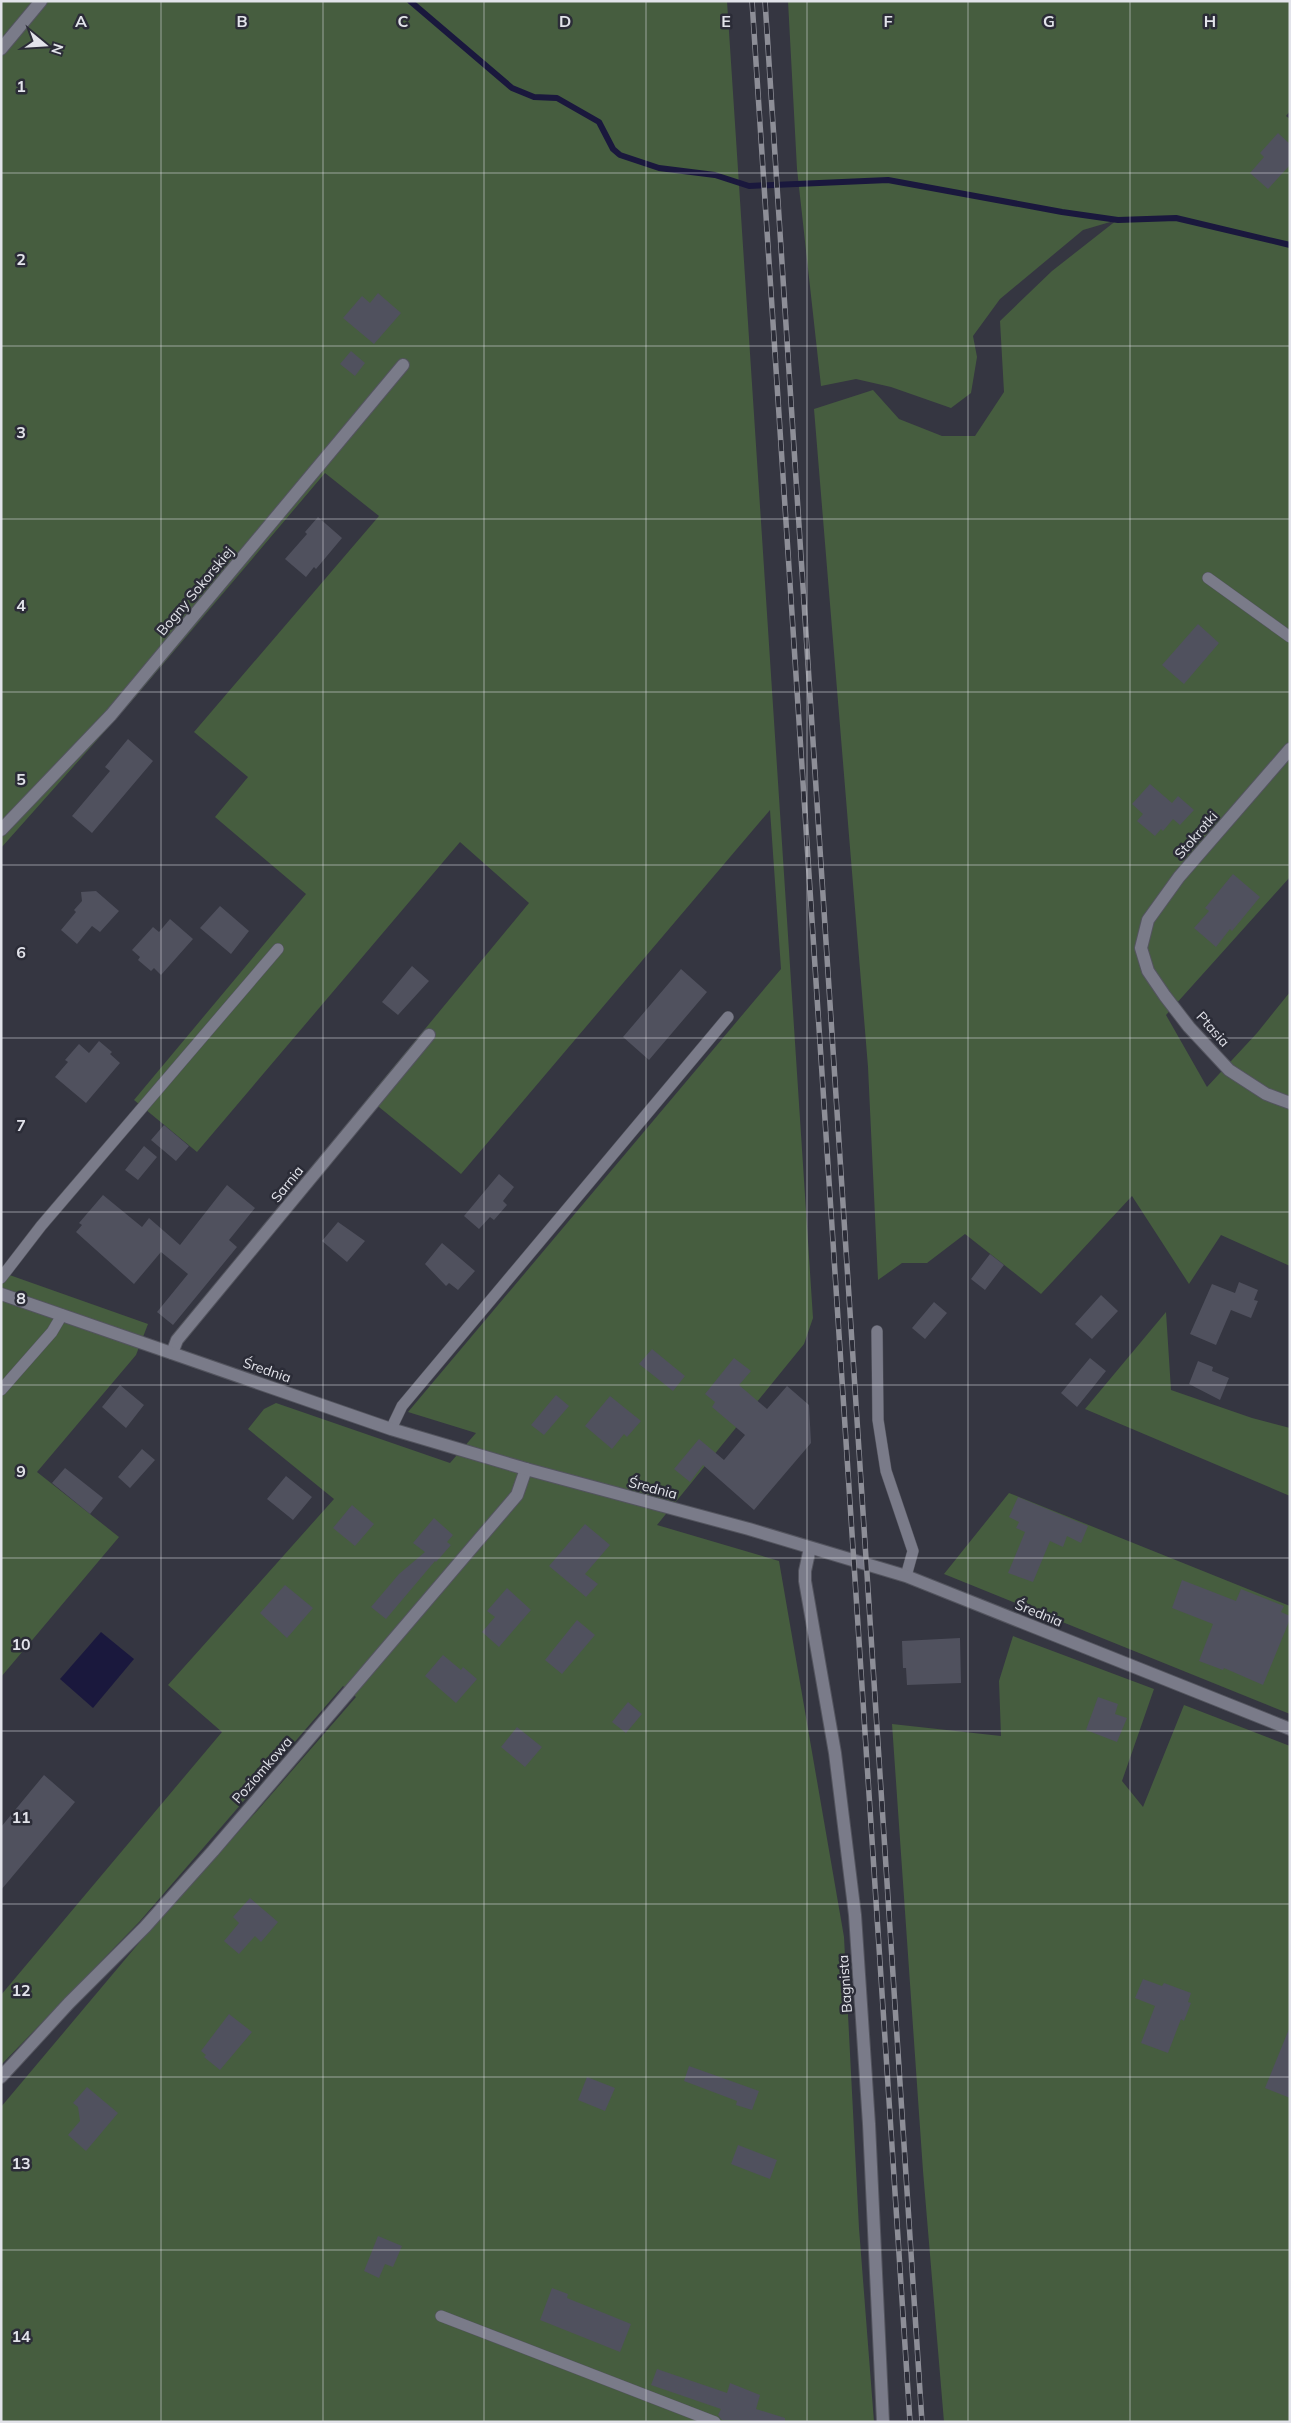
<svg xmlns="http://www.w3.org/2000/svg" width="1291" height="2423" font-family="Mulish,sans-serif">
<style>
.green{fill:#465d3f}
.water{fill:#1a183d}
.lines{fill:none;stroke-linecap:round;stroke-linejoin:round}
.stream{stroke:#1a183d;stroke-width:6}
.building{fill:#50515e}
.lane-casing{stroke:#53545e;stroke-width:12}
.street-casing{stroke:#53545e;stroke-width:14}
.secondary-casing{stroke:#53545e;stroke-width:14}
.lane{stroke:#7a7b89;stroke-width:11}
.street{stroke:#7a7b89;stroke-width:12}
.secondary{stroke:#7a7b89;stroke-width:12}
.rail-casing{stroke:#8d8e97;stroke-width:5.5}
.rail{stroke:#2b2c37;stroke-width:4;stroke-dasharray:11;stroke-linecap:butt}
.grid{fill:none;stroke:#e2e3ea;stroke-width:1;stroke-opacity:0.55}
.labels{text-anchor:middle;stroke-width:5;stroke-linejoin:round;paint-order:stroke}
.street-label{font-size:14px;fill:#e2e3ea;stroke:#2b2c37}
.grid-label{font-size:16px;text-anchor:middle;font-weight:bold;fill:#e2e3ea;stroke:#2b2c37;stroke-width:5;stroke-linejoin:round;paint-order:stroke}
</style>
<rect width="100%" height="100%" fill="#353641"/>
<path class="green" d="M 1,1 L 727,1 L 813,1318 L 804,1344 L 657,1525 L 779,1561 L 844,1937 L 859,2228 L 874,2422 L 1,2422 L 1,2107 L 149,1931 L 257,1811 L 356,1697 L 343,1686 L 140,1921 L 1,2065 L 1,1995 L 222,1732 L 168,1685 L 334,1499 L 248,1429 L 264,1409 L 276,1403 L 450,1463 L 476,1433 L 408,1412 L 781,969 L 770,810 L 461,1174 L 368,1098 L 529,903 L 460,842 L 197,1152 L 134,1100 L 306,894 L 215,817 L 248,777 L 194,732 L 379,516 L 325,473 L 130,703 L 1,848 Z
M 788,1 L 1290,1 L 1290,111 L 1286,116 L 1290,119 L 1290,877 L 1166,1015 L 1207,1087 L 1257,1033 L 1290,992 L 1290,1266 L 1221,1235 L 1189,1284 L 1132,1196 L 1041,1294 L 965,1234 L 927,1263 L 902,1263 L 878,1280 L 868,1067 L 814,409 L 873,390 L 899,419 L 942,436 L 975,436 L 1004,392 L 1000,321 L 1052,271 L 1117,220 L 1083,230 L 1000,299 L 973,336 L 977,357 L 971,393 L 951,408 L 891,387 L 856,379 L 821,386 L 797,169 Z
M 1,1272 L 148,1324 L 136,1355 L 37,1472 L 119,1537 L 1,1677 Z
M 1166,1312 L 1171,1390 L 1252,1418 L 1290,1428 L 1290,1496 L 1085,1409 Z
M 1009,1493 L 1290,1606 L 1290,1714 L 944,1574 Z
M 1013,1636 L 1154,1689 L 1122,1781 L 1143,1807 L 1184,1705 L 1290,1746 L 1290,2422 L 944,2422 L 923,2171 L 892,1724 L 1001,1736 L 999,1681 Z"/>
<path class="water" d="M 101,1632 L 134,1659 L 93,1708 L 60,1679 Z"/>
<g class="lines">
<path class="stream" d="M 410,1 L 512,88 L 534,97 L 557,98 L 599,122 L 613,149 L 620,155 L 659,168 L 715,175 L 749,186 L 888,180 L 1062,212 L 1118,220 L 1176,218 L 1290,245"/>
</g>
<path class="building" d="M 1278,133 L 1290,144 L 1290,165 L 1268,189 L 1250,173 L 1264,157 L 1260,153 Z
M 378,293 L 401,313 L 374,344 L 343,318 L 362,296 L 370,303 Z
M 351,351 L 365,363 L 355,376 L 340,364 Z
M 318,517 L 342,538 L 316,569 L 314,567 L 306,577 L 285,559 L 307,534 L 305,532 Z
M 1198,624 L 1219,643 L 1184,684 L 1162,665 Z
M 128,739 L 153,761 L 92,833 L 72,816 L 110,771 L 105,767 Z
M 1150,784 L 1172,803 L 1178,796 L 1194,810 L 1180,825 L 1173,819 L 1163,831 L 1161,829 L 1155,836 L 1137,821 L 1143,814 L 1132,804 Z
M 1233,874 L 1260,897 L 1232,931 L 1230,929 L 1216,947 L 1194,928 L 1209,911 L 1205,908 Z
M 96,891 L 119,911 L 100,932 L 92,926 L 77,944 L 61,930 L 76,912 L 74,910 L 82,901 L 81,892 Z
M 220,906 L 249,931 L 231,954 L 200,928 Z
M 170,919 L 193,939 L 161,975 L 154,968 L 151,971 L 138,960 L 140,957 L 132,950 L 153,927 L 159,932 Z
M 412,966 L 429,981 L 398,1015 L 382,1002 Z
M 681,969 L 707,992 L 649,1060 L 623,1037 Z
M 99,1041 L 112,1052 L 110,1054 L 120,1063 L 86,1103 L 55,1077 L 68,1062 L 65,1060 L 79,1044 L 89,1053 Z
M 164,1125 L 189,1146 L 176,1161 L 151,1140 Z
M 144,1146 L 157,1157 L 138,1180 L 125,1170 Z
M 499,1174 L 514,1187 L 503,1201 L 507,1205 L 494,1220 L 490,1217 L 479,1229 L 464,1216 Z
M 227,1185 L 255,1208 L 229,1240 L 237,1247 L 173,1325 L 157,1312 L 188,1274 L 161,1252 L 134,1284 L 76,1232 L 82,1225 L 79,1223 L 103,1195 L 142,1227 L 149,1218 L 180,1245 Z
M 338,1222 L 365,1241 L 347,1262 L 322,1241 Z
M 442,1243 L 475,1271 L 458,1290 L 449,1283 L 446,1286 L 425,1264 Z
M 990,1254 L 1004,1265 L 985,1290 L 971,1279 Z
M 1239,1282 L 1258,1290 L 1254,1300 L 1258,1301 L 1251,1318 L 1231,1310 L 1216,1345 L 1190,1334 L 1212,1284 L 1235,1293 Z
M 1101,1295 L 1118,1311 L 1092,1339 L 1075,1324 Z
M 934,1302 L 947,1313 L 925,1339 L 912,1328 Z
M 652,1349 L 685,1376 L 673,1391 L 639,1364 Z
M 734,1358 L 751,1371 L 739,1385 L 767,1409 L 787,1386 L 809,1405 L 811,1443 L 754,1510 L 703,1465 L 690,1482 L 674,1469 L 699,1439 L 724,1460 L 745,1435 L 712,1407 L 715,1402 L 705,1394 Z
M 1090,1358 L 1106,1371 L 1077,1407 L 1061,1393 Z
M 1198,1361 L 1213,1367 L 1212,1371 L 1229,1378 L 1220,1400 L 1189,1384 Z
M 120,1385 L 144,1405 L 126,1428 L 102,1407 Z
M 556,1395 L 569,1406 L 544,1435 L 531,1425 Z
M 610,1396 L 641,1421 L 627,1437 L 624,1434 L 612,1449 L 585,1426 Z
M 142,1449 L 155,1460 L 130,1488 L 118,1477 Z
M 65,1468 L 103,1498 L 90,1514 L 52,1483 Z
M 286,1476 L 312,1497 L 293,1520 L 267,1499 Z
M 1018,1497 L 1088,1526 L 1081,1543 L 1067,1536 L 1063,1547 L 1050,1541 L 1033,1582 L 1008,1573 L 1025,1532 L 1016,1528 L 1019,1522 L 1009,1517 Z
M 352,1505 L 374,1524 L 355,1546 L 333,1528 Z
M 434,1518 L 453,1535 L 447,1542 L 451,1545 L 436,1562 L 435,1561 L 386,1619 L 371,1607 L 399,1574 L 425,1552 L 413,1543 Z
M 585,1524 L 610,1545 L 585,1574 L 598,1584 L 586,1597 L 549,1566 Z
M 1182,1580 L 1236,1601 L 1241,1589 L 1284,1606 L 1281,1612 L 1290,1616 L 1290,1619 L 1263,1685 L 1224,1668 L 1223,1670 L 1199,1661 L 1213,1624 L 1172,1608 Z
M 285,1585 L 313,1608 L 287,1638 L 260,1613 Z
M 507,1588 L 531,1610 L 499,1647 L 482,1632 L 495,1617 L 487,1611 Z
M 577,1620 L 595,1635 L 562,1674 L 545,1660 Z
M 960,1638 L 961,1683 L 907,1685 L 906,1668 L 903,1668 L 902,1641 Z
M 443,1655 L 461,1670 L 463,1667 L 477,1679 L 456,1703 L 425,1676 Z
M 1098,1697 L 1118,1704 L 1115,1714 L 1127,1718 L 1117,1742 L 1086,1730 Z
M 628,1702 L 642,1714 L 626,1733 L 612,1722 Z
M 517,1727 L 542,1747 L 525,1767 L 501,1747 Z
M 44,1775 L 75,1802 L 1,1890 L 1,1827 Z
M 250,1898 L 278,1922 L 261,1942 L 255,1936 L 239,1954 L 224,1941 L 239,1923 L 233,1917 Z
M 1143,1979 L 1162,1986 L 1164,1983 L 1191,1993 L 1188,2002 L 1191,2003 L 1184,2021 L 1181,2019 L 1168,2053 L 1141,2043 L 1155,2006 L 1135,1998 Z
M 229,2014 L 252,2032 L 220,2070 L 204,2057 L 206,2055 L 201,2051 Z
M 1289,2029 L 1290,2029 L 1290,2098 L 1265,2088 Z
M 689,2066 L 759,2091 L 752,2110 L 736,2105 L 737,2101 L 684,2081 Z
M 587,2077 L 615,2088 L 605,2111 L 578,2100 Z
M 87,2087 L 118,2113 L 86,2151 L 68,2135 L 80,2121 L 78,2107 L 73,2103 Z
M 738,2145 L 777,2160 L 770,2179 L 731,2164 Z
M 378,2236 L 402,2246 L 393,2267 L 385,2264 L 379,2278 L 364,2271 Z
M 552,2288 L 568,2294 L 567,2298 L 631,2324 L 620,2352 L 540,2320 Z
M 657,2369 L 727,2393 L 730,2383 L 760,2395 L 756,2409 L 785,2418 L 785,2422 L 722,2420 L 718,2415 L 721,2409 L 651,2385 Z"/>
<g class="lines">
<g class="lane-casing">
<path id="lane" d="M 1208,578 L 1290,637
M 1,1278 L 41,1226 L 278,949
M 877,1331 L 878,1420 L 886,1471 L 913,1551 L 906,1576
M 1,1390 L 52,1332 L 62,1315
M 391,1429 L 402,1406 L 728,1017
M 441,2316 L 715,2422"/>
</g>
<g class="street-casing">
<path id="street" d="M 1,49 L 41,1
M 1290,749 L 1179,877 L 1148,920 L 1141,948 L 1148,971 L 1165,996 L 1189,1027 L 1229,1070 L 1266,1094 L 1290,1103
M 1,830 L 111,715 L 403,365
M 172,1353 L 177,1340 L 429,1035
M 810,1548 L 805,1571 L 805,1581 L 835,1753 L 855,1915 L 869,2124 L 883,2422
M 1,2077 L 69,2003 L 145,1927 L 213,1851 L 517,1495 L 526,1469"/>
</g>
<g class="secondary-casing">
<path id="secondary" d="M 1,1294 L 391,1429 L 526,1469 L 749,1529 L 906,1576 L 1290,1729"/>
</g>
<use href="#lane" class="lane"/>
<use href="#street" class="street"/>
<use href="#secondary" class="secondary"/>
<g class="rail-casing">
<path id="rail" d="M 752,1 L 910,2422
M 765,1 L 922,2422"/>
</g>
<use href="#rail" class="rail"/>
</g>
<path class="grid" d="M 161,1 L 161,2422M 323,1 L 323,2422M 484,1 L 484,2422M 646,1 L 646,2422M 807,1 L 807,2422M 968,1 L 968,2422M 1130,1 L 1130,2422M 1,173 L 1290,173M 1,346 L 1290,346M 1,519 L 1290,519M 1,692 L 1290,692M 1,865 L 1290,865M 1,1038 L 1290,1038M 1,1212 L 1290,1212M 1,1385 L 1290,1385M 1,1558 L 1290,1558M 1,1731 L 1290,1731M 1,1904 L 1290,1904M 1,2077 L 1290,2077M 1,2250 L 1290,2250"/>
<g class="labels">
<g class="street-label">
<text transform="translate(195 591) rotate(-50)" y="5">Bogny Sokorskiej</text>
<text transform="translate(1196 835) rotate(-49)" y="5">Stokrotki</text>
<text transform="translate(1213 1029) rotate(48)" y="5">Ptasia</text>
<text transform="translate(287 1184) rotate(-51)" y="5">Sarnia</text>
<text transform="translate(267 1370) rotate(19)" y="5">Średnia</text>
<text transform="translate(653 1488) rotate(15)" y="5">Średnia</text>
<text transform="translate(1039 1613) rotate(22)" y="5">Średnia</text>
<text transform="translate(262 1770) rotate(-49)" y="5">Poziomkowa</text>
<text transform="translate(845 1984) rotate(-94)" y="5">Bagnista</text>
</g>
</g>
<g class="grid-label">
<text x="81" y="27">A</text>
<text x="242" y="27">B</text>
<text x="403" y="27">C</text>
<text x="565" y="27">D</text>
<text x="726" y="27">E</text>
<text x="888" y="27">F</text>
<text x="1049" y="27">G</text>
<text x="1210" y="27">H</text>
<text x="21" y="92">1</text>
<text x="21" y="265">2</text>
<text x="21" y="438">3</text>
<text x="21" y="611">4</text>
<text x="21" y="785">5</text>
<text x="21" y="958">6</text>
<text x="21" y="1131">7</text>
<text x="21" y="1304">8</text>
<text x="21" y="1477">9</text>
<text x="21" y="1650">10</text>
<text x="21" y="1823">11</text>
<text x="21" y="1996">12</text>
<text x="21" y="2169">13</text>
<text x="21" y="2342">14</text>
</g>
<rect width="1291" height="2423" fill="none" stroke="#e2e3ea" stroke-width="5"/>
<g transform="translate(45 45) rotate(108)" stroke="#2b2c37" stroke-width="4" paint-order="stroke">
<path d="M0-4L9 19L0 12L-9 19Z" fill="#e2e3ea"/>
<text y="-8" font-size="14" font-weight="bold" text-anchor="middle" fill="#e2e3ea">N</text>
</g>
</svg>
